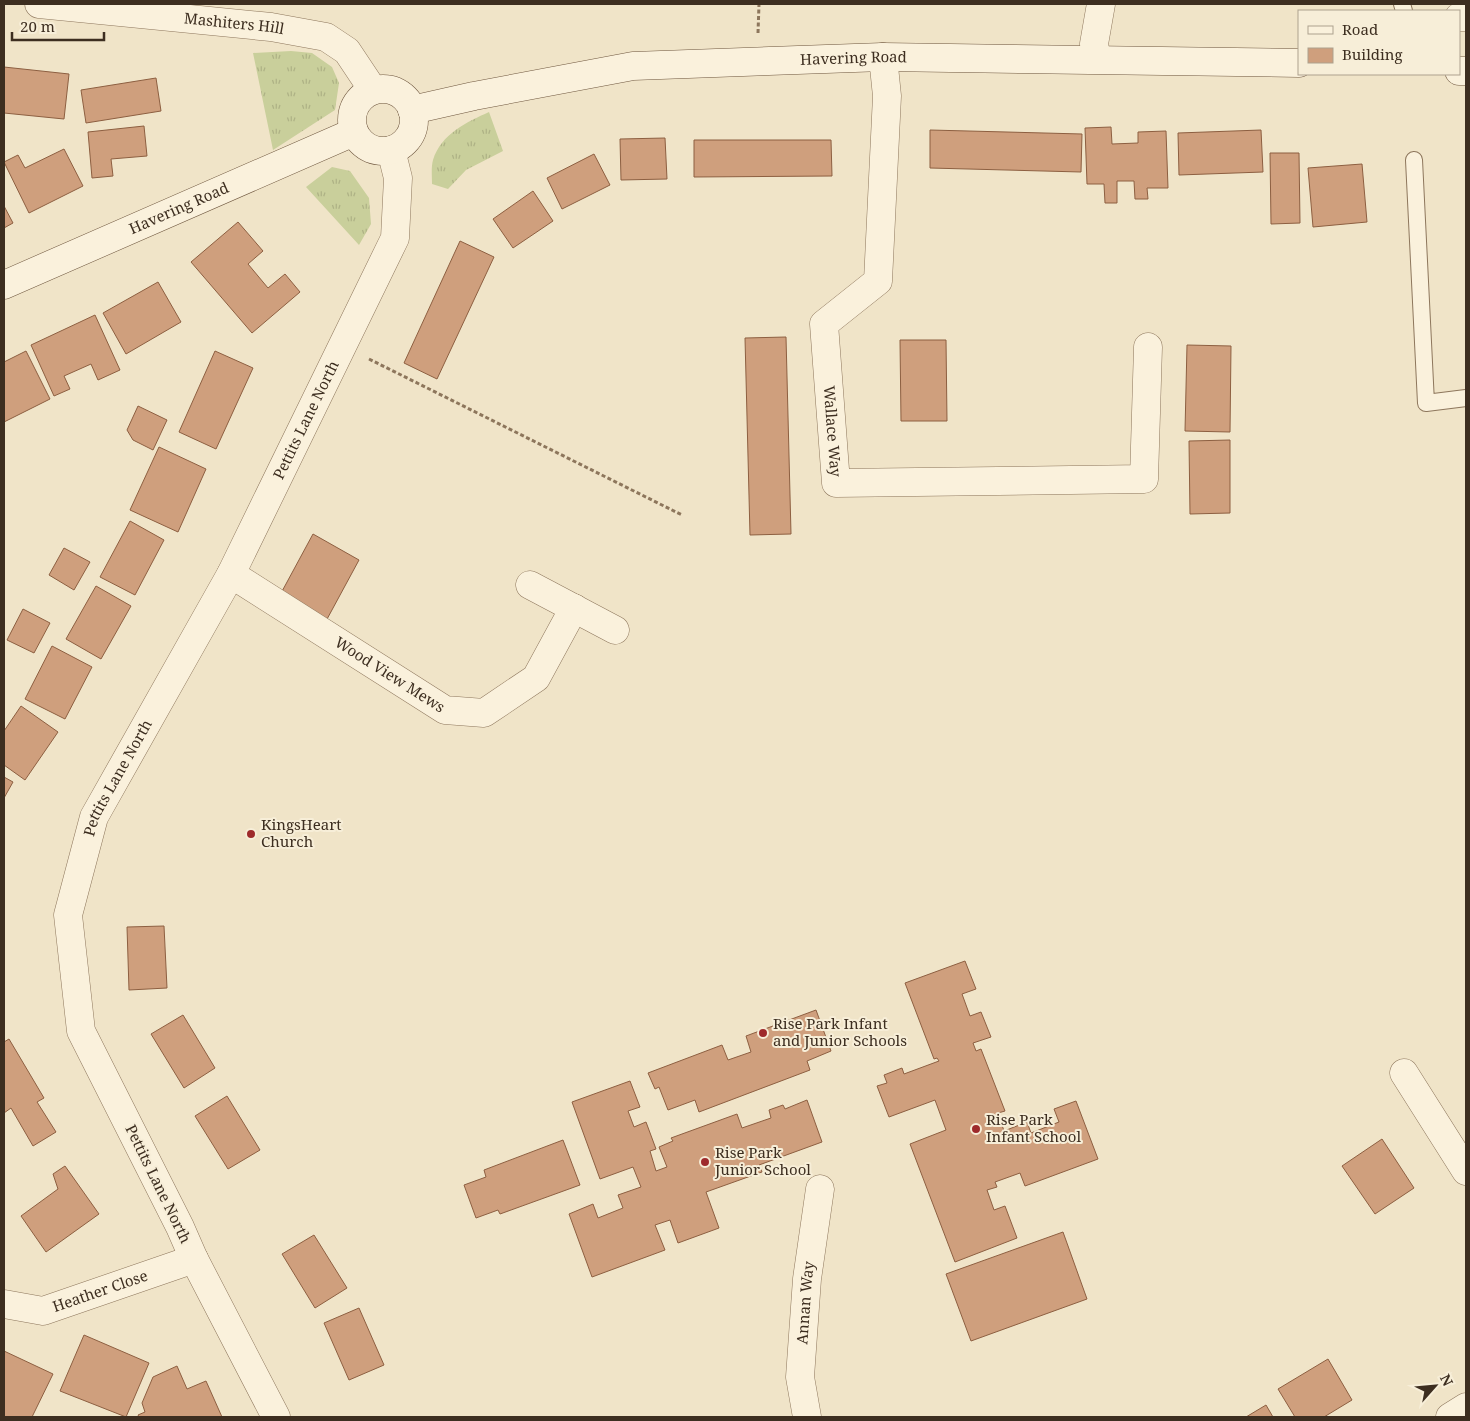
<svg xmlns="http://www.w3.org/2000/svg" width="1470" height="1421" font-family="'Noto Serif',serif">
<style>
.grass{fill:url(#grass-tufts)}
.building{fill:#cf9f7d;stroke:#8d5f41}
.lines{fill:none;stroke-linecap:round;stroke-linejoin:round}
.service-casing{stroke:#8d765c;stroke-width:18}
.minor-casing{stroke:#8d765c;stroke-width:29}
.secondary-casing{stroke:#6f573f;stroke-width:29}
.path{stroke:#8d765c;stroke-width:3;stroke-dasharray:4 2.5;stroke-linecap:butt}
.service{stroke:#faf1dc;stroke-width:16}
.minor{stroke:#faf1dc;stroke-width:28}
.secondary{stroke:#faf1dc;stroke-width:28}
.poi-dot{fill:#9e2a2b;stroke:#f7eed8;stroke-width:2}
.labels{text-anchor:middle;stroke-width:4;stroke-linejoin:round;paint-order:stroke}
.street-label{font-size:15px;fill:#3d2e20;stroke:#f7eed8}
.poi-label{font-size:15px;fill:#3d2e20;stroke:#f7eed8;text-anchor:start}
</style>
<defs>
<pattern id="grass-tufts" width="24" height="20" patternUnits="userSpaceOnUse" patternTransform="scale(1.25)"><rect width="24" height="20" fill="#c9cf9b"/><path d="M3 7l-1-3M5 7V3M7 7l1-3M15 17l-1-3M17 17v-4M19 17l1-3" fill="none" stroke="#aeb285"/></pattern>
</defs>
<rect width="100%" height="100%" fill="#f0e4c8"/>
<path class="grass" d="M 291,51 L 312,53 L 332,67 L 339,83 L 335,110 L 273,150 L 253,53 Z
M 489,112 L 503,151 L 466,170 L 448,189 L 432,184 C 432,177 431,167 433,160 C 441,134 467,122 489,112 Z
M 332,167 L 350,171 L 369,198 L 371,224 L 359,245 L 306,187 Z"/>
<path class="building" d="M 4,67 L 69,74 L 64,119 L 4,113 Z
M 156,78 L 161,111 L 86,123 L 81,90 Z
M 144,126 L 147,156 L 111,159 L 113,176 L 92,178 L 88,132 Z
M 1111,127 L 1112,144 L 1138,143 L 1138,132 L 1166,131 L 1168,188 L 1147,188 L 1148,199 L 1135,199 L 1134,181 L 1117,181 L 1117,203 L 1105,203 L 1104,184 L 1087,184 L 1085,128 Z
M 930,130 L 1082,134 L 1081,172 L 930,168 Z
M 1261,130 L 1263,172 L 1179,175 L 1178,133 Z
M 665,138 L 667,179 L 621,180 L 620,139 Z
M 694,140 L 831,140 L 832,176 L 694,177 Z
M 64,149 L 83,186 L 29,213 L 4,162 L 18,155 L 25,168 Z
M 1270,153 L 1299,153 L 1300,223 L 1271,224 Z
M 594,154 L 610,185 L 562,209 L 547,178 Z
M 1362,164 L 1367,222 L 1313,227 L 1308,168 Z
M 533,191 L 553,221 L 513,248 L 493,219 Z
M 4,206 L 13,223 L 4,228 Z
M 238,222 L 263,251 L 248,264 L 268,288 L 285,274 L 300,292 L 252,333 L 191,262 Z
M 460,241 L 494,257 L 437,379 L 404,363 Z
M 158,282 L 181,322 L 126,354 L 103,313 Z
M 95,315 L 120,370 L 98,380 L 91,364 L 64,376 L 70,389 L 54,396 L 31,345 Z
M 786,337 L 791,534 L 750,535 L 745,338 Z
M 900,340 L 946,340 L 947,421 L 901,421 Z
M 1187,345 L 1231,346 L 1230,432 L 1185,431 Z
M 26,351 L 50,399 L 4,422 L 4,362 Z
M 215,351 L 253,368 L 216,449 L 179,432 Z
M 138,406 L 167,420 L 153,450 L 133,440 L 127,430 Z
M 1230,440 L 1230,513 L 1190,514 L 1189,441 Z
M 159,447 L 206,469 L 178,532 L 130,510 Z
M 130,521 L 164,540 L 135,595 L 100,577 Z
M 313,534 L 359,560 L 326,621 L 280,595 Z
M 64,548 L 90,562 L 74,590 L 49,575 Z
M 96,586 L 131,606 L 101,659 L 66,639 Z
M 23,609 L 50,623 L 34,653 L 7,640 Z
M 52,646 L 92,667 L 65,719 L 25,699 Z
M 21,706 L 58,732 L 25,780 L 4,765 L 4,731 Z
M 4,777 L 13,782 L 4,798 Z
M 164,926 L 167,988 L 129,990 L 127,927 Z
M 965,961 L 976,989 L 962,994 L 970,1016 L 981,1012 L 991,1037 L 973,1043 L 976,1051 L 981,1049 L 1005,1111 L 998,1113 L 1004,1131 L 1027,1122 L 1031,1133 L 1059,1122 L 1054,1109 L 1076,1101 L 1098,1159 L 1025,1186 L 1020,1173 L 995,1182 L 997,1187 L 987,1190 L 994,1210 L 1005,1206 L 1017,1238 L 955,1262 L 910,1144 L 946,1130 L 935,1100 L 889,1117 L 877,1086 L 887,1083 L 884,1075 L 902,1068 L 904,1074 L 939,1061 L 937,1058 L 934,1059 L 905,983 Z
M 816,1010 L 831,1051 L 807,1061 L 810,1070 L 699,1112 L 695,1100 L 668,1110 L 659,1087 L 655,1089 L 648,1073 L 722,1045 L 728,1060 L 751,1052 L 746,1036 Z
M 183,1015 L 215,1068 L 184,1088 L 151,1034 Z
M 9,1039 L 44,1098 L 37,1102 L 56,1132 L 33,1146 L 11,1108 L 4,1113 L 4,1042 Z
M 630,1081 L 640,1107 L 628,1111 L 634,1127 L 646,1122 L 656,1149 L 650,1151 L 656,1171 L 667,1167 L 659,1147 L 673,1141 L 671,1138 L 737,1114 L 742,1128 L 771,1118 L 769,1110 L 783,1105 L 785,1109 L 807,1100 L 822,1142 L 759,1165 L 762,1172 L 706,1192 L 719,1228 L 678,1243 L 670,1220 L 655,1225 L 665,1250 L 592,1277 L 569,1214 L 593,1204 L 598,1218 L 623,1208 L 618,1195 L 641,1187 L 633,1167 L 600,1179 L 572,1102 Z
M 227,1096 L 260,1150 L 228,1169 L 195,1116 Z
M 1382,1139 L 1414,1188 L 1375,1214 L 1342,1166 Z
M 563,1140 L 580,1185 L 500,1214 L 498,1210 L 476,1218 L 464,1185 L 486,1177 L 484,1170 Z
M 65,1166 L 99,1214 L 46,1252 L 21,1216 L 58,1189 L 53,1174 Z
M 1063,1232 L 1087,1299 L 971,1341 L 946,1274 Z
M 314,1235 L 347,1288 L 315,1308 L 282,1254 Z
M 359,1308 L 384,1365 L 349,1380 L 324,1323 Z
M 84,1335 L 149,1363 L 126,1417 L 60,1391 Z
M 4,1351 L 53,1374 L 32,1417 L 4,1417 Z
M 1328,1359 L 1352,1400 L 1324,1417 L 1295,1417 L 1278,1389 Z
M 177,1366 L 187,1389 L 206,1381 L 222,1417 L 139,1417 L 138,1415 L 145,1412 L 142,1403 L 153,1377 Z
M 1266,1405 L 1273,1417 L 1246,1417 Z"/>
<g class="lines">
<g class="service-casing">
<path id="service" d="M 1402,4 L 1404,11
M 1414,160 L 1426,403 L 1466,398"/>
</g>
<g class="minor-casing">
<g id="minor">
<path id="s1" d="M 39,4 L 271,27 L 326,37 L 347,51 L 373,90"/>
<path d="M 1459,17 L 1466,17"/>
<path id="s2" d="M 883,57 L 887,96 L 878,281 L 824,324 L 836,483 L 1144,479 L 1148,347"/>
<path d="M 1097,59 L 1094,44 L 1101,4"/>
<path id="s3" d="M 231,574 L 445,710 L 484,713 L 536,678 L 574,608"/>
<path d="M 530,585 L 615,630"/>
<path d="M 1404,1073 L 1466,1171"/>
<path id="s4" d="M 4,1304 L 43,1311 L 194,1259"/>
<path id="s5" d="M 276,1417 L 194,1259 L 180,1227 L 81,1031 L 68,915 L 94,817 L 231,574 L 395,238 L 398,178 L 391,150"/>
<path id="s6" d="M 807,1417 L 800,1377 L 807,1279 L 820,1189"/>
<path d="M 1450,1417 L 1466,1407"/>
</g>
</g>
<g class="secondary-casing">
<g id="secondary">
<path d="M 1459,71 L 1466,71"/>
<circle cx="383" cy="120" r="31"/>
<path id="s7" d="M 412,110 L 474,96 L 633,66 L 883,57 L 1299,63"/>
<path id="s8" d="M 4,285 L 354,132"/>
</g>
</g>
<path class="path" d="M 758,33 L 759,4
M 369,359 L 682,515"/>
<use href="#service" class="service"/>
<use href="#minor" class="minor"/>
<use href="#secondary" class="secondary"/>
</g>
<g class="poi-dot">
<circle cx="251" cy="834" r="5"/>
<circle cx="763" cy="1033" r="5"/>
<circle cx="976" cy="1129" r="5"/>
<circle cx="705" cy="1162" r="5"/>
</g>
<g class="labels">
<g class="street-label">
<text dy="5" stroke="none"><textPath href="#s1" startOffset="196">Mashiters Hill</textPath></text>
<text dy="5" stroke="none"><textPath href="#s7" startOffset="446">Havering Road</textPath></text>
<text dy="5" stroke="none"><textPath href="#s8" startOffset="191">Havering Road</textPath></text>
<text dy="5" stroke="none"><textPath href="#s5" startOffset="1101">Pettits Lane North</textPath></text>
<text dy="5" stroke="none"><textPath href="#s2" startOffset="401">Wallace Way</textPath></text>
<text dy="5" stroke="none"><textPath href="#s3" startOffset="188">Wood View Mews</textPath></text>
<text dy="5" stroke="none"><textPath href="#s5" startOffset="696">Pettits Lane North</textPath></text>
<text transform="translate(158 1184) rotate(64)" y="5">Pettits Lane North</text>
<text dy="5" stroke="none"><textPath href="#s4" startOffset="100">Heather Close</textPath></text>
<text dy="5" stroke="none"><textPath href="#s6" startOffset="115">Annan Way</textPath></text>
</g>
<g class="poi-label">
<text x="261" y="830">KingsHeart<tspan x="261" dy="17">Church</tspan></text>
<text x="773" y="1029">Rise Park Infant<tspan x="773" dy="17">and Junior Schools</tspan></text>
<text x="986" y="1125">Rise Park<tspan x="986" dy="17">Infant School</tspan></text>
<text x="715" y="1158">Rise Park<tspan x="715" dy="17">Junior School</tspan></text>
</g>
</g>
<rect width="1470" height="1421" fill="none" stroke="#3d2e20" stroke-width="10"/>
<rect x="1298" y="10" width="162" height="65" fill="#f7eed8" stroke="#ada18e"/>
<rect x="1308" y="26" width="25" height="8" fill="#faf1dc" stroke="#ada18e"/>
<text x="1342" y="35" font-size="15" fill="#3d2e20">Road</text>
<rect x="1308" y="48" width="25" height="15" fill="#cf9f7d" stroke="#ada18e"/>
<text x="1342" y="60" font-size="15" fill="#3d2e20">Building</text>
<g transform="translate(1435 1386) rotate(63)" stroke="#f7eed8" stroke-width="4" paint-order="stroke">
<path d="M0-4L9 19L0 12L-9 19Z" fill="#3d2e20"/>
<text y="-8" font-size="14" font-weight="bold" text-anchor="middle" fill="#3d2e20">N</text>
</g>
<path d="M12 32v8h92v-8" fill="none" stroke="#3d2e20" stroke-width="2.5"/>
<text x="20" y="32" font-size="15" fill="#3d2e20" stroke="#f7eed8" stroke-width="4" paint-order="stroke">20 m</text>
</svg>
